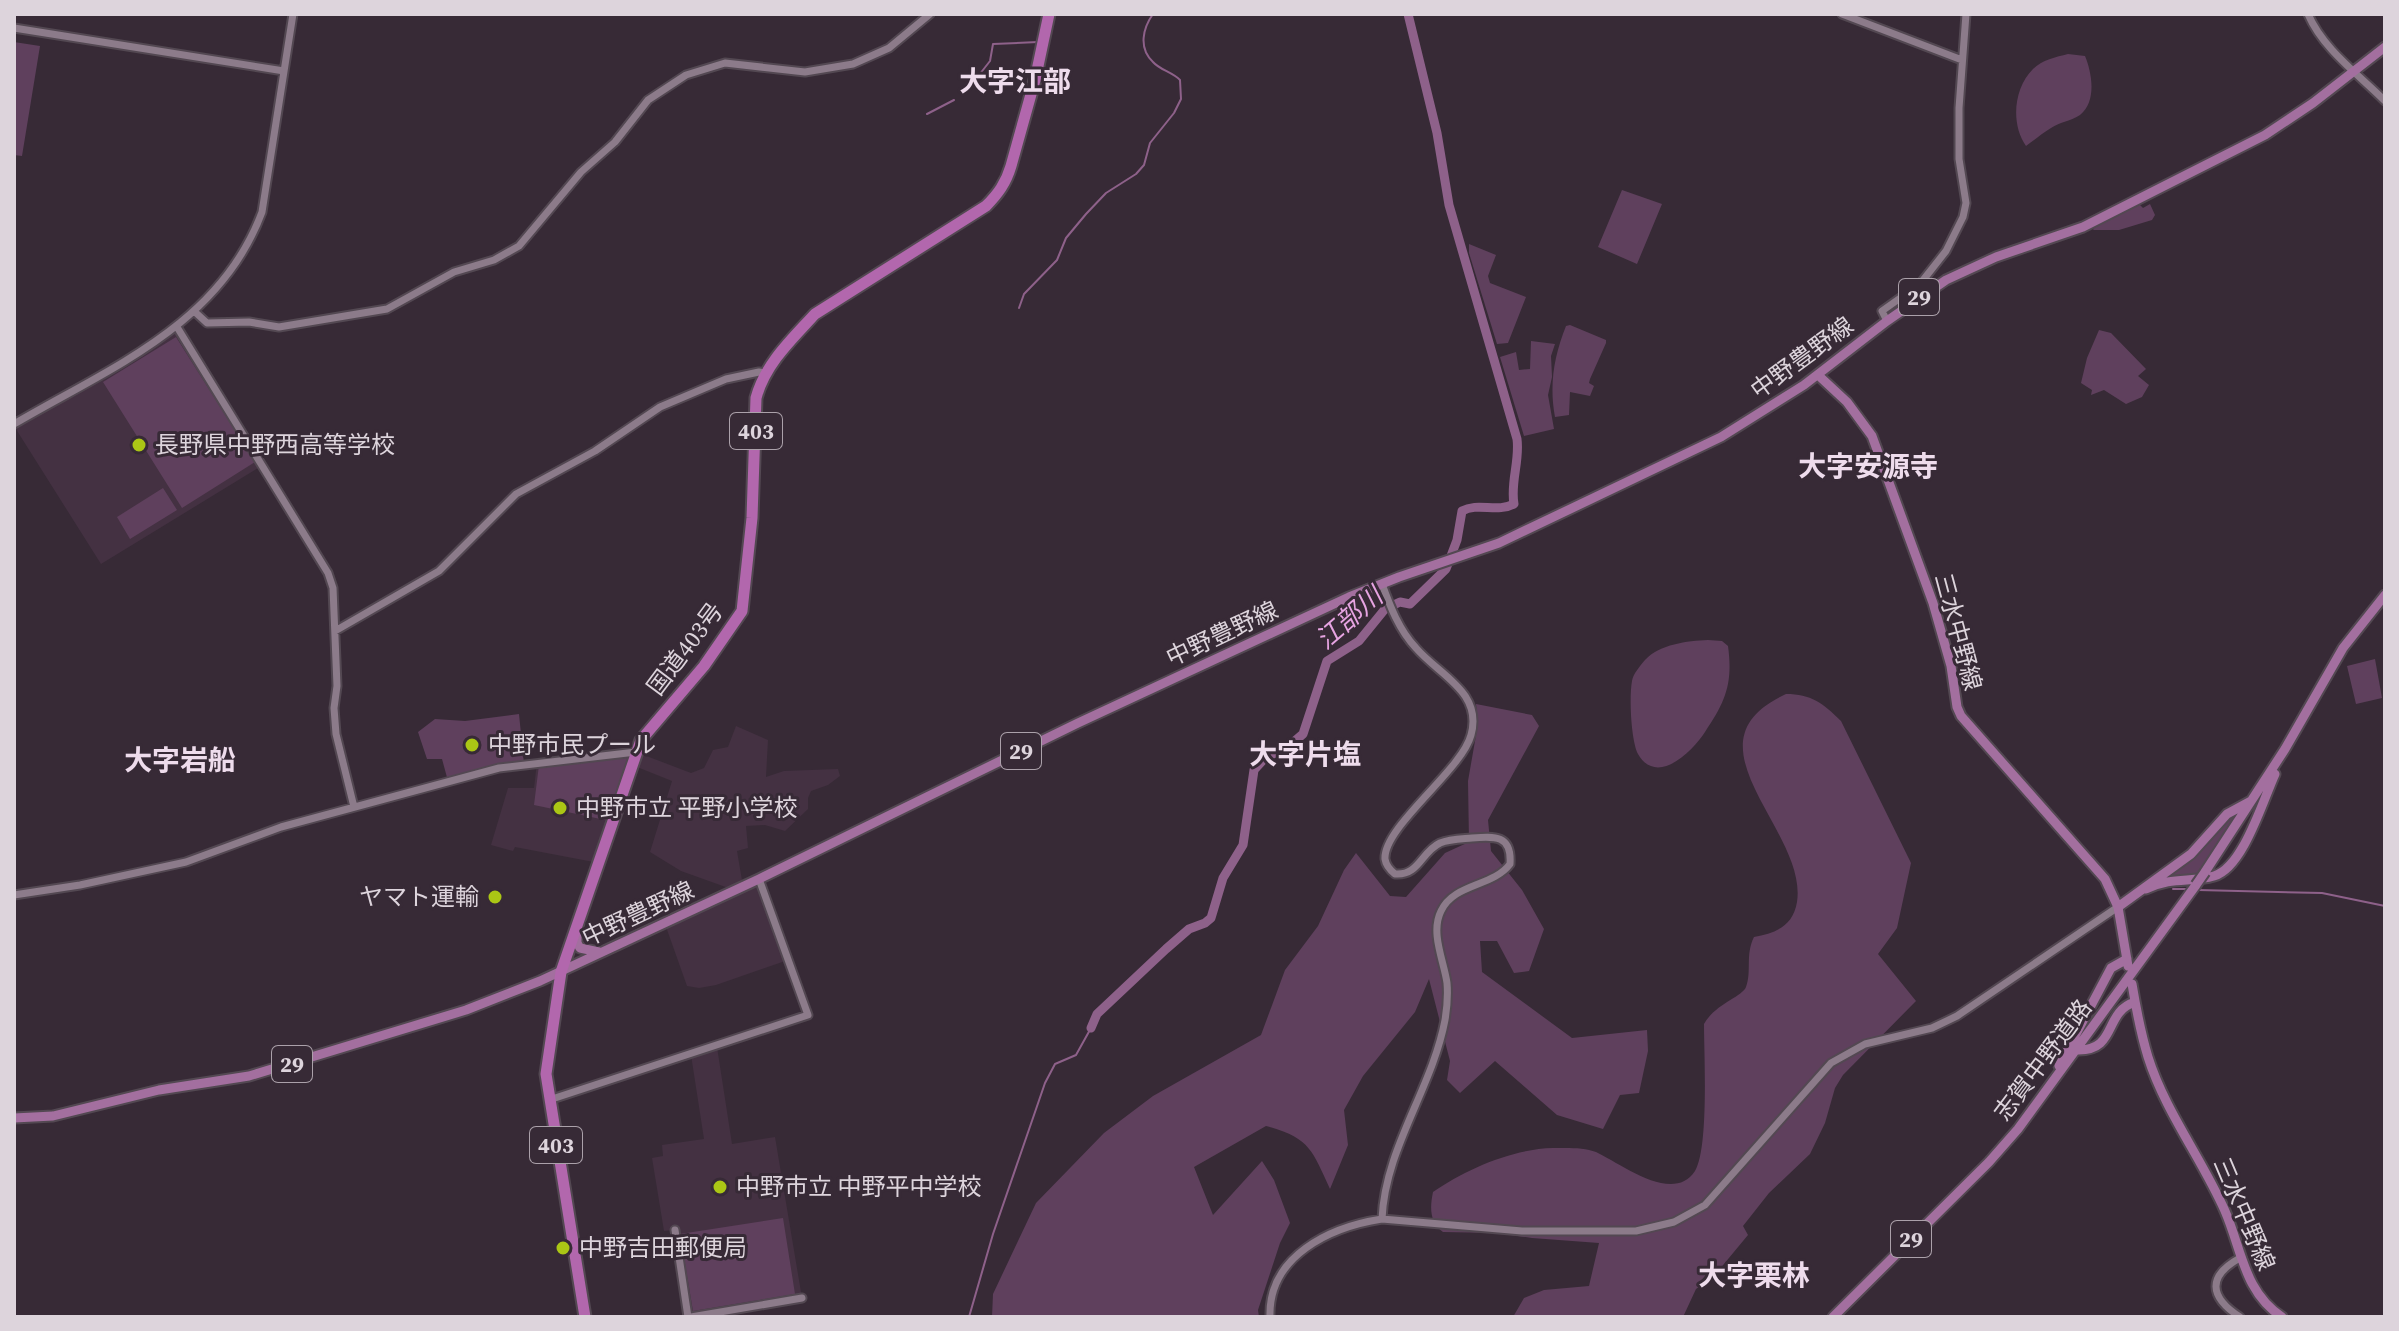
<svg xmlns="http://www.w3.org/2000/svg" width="2399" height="1331" font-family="'Source Serif 4','Noto Sans JP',serif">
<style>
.built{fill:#443142}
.green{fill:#5f405d}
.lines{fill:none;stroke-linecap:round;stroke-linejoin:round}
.stream{stroke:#8e618a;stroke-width:2}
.river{stroke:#8e618a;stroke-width:9}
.minor-casing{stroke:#534852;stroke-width:11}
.major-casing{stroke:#534852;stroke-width:13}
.highway-casing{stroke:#534852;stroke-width:15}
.minor{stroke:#8c7b8a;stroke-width:7}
.major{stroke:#a36f9f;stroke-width:9}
.highway{stroke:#b267ad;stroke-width:11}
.major-bridge-casing{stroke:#534852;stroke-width:13;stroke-linecap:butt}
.major-bridge{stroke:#a36f9f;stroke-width:9}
.poi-dot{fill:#abc615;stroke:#372a36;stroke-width:3}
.labels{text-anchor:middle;stroke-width:6;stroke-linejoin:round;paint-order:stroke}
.shield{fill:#372a36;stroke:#aba1aa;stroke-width:2}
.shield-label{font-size:22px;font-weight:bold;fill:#ddd4dc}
.street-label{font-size:24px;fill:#ddd4dc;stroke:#372a36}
.poi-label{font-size:24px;fill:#ddd4dc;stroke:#372a36;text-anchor:start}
.water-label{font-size:26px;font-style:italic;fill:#e7a4e2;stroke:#372a36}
.quarter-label{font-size:28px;font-weight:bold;fill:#eedcec;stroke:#372a36}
</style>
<rect width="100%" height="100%" fill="#372a36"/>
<path class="built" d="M 177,327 L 263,465 L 101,564 L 14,426 Z
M 736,726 L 768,740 L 766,777 L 784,771 L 838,769 L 840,776 L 828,785 L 811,791 L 808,798 L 808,809 L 785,831 L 765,825 L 746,826 L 748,848 L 737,851 L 743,886 L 759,879 L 788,960 L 716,985 L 699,988 L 687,986 L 665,924 L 734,890 L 681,871 L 650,852 L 672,781 L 632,765 L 599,863 L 515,847 L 513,851 L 491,845 L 508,788 L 534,788 L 537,762 L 636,752 L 691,773 L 704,768 L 713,750 L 728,747 Z
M 717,1047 L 732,1144 L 775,1137 L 802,1298 L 691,1317 L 674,1230 L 664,1231 L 652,1158 L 663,1156 L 662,1145 L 704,1139 L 691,1055 Z"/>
<path class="green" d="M 14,42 L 40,46 L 22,156 L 14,155 Z
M 2068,54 L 2085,56 C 2092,73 2097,101 2080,115 C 2071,121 2060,122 2051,128 C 2043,133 2034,140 2026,146 C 2011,125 2013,89 2033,69 C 2042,60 2056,57 2068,54 Z
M 1622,190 L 1662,204 L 1637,264 L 1598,247 Z
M 2139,204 L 2143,208 L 2150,204 L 2155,215 L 2152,220 L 2119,230 L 2093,230 L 2096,225 Z
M 1469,244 L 1496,255 L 1488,276 L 1490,283 L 1526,297 L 1508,343 L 1497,344 L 1469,253 Z
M 1570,325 L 1606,340 L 1606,343 L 1590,379 L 1589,383 L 1594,386 L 1590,396 L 1570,392 L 1569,415 L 1555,417 C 1549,385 1554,356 1566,326 Z
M 2099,330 L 2111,333 L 2146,369 L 2138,376 L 2149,385 L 2142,397 L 2126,404 L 2104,390 L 2091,395 L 2092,390 L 2081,383 L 2087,358 Z
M 176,337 L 255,462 L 182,508 L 103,382 Z
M 1531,341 L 1555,344 L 1551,356 L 1552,377 L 1548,395 L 1554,429 L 1524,436 L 1500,357 L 1516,352 L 1519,370 L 1530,369 Z
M 163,488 L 177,510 L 130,539 L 117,517 Z
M 1708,640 L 1722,641 L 1728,646 C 1733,683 1726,701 1705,732 C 1693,751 1657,787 1638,754 C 1631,740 1629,697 1632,681 C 1633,674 1640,666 1645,660 C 1660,644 1687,641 1708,640 Z
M 2375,659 L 2382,698 L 2356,704 L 2347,666 Z
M 1786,694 C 1811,694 1823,703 1841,721 L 1911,863 L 1897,928 L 1878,954 L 1916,1001 L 1843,1075 L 1835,1088 L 1825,1123 L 1810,1154 L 1769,1193 L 1743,1226 L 1748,1235 L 1714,1276 L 1696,1289 L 1683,1317 L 1513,1317 L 1524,1298 L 1544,1290 L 1589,1286 L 1599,1243 L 1532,1238 L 1497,1233 L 1443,1232 C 1429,1222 1430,1207 1433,1192 C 1466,1169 1512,1149 1553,1148 C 1566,1148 1584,1147 1596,1152 C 1620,1163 1673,1205 1695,1171 C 1709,1148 1704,1054 1704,1024 C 1715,1004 1742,997 1746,987 C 1752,971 1745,955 1754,937 C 1776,933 1793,926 1797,902 C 1808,830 1678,743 1786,694 Z
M 1476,704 L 1532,715 L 1539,726 L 1488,820 L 1491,851 L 1522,890 L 1544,929 L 1529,971 L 1514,973 L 1497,941 L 1480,941 L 1482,972 L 1572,1038 L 1647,1030 L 1648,1051 L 1639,1093 L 1620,1095 L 1603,1129 L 1557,1115 L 1495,1061 L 1460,1093 L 1447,1080 L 1450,1061 L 1429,979 L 1415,1012 L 1363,1076 L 1344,1110 L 1348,1145 L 1330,1189 C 1312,1150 1310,1138 1266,1126 L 1194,1167 L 1213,1215 L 1262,1161 L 1274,1180 L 1290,1223 L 1280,1243 L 1258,1310 L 1259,1317 L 992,1317 L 993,1294 L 1036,1203 L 1104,1133 L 1153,1096 L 1261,1035 L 1285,970 L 1318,926 L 1344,870 L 1356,853 L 1390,896 L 1406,897 L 1445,853 L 1469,842 L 1468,781 L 1478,724 Z
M 519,714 L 524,764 L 448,781 L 442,759 L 427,759 L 418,732 L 435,719 L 465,721 Z
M 631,755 L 610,821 L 534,805 L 539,765 Z
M 2238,810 L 2242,810 L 2198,875 L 2182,874 L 2160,880 L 2197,856 Z
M 783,1218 L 795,1294 L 693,1311 L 680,1234 Z"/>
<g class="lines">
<path class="stream" d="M 965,93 L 990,61 L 993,44 L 1038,42
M 927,114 L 954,100
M 1019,308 L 1024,294 L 1057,260 L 1066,238 L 1086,214 L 1106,193 L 1136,174 L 1144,165 L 1150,143 L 1174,113 L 1181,99 L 1180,80 C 1172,72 1160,70 1153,62 C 1138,48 1143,28 1153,14
M 2173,889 L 2187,889
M 2198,890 L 2322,893 L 2385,906
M 969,1317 L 993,1234 L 1045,1083 L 1055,1064 L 1076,1055 L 1091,1028"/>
<path class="river" d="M 1091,1028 L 1097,1014 L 1166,949 L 1189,929 L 1205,923 L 1211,918 L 1223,878 L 1243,845 L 1254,770 L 1265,758 L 1289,746 L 1303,734 L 1327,661 L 1359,641 L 1385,609 L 1400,602 L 1410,604 L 1446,569 L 1457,540 L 1462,511 C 1478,502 1497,513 1514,504 C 1510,483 1520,461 1517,439 L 1449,205 L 1437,133 L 1408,14"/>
<g class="minor-casing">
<path id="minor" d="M 1842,14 L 1962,60
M 2308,14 C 2323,49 2358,74 2385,101
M 14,28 L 284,71
M 195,312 L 207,323 L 249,322 L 279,327 L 387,309 L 454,272 L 494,260 L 519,246 L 581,172 L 615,142 L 648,100 L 686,75 L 725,63 L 805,72 L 853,64 L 889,48 L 930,14
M 1887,321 L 1882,311 L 1920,284 L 1946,251 L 1963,217 L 1966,203 L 1959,159 L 1959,108 L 1966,14
M 177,327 L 328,573 L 333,588 L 337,686 L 334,708 L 336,734 L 354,807
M 14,424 C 111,367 220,325 262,212 L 293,14
M 1382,584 C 1390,606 1399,630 1416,648 C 1439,675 1483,692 1471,735 C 1462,770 1383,827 1385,859 C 1386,866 1390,870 1395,874 C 1419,876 1421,852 1440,843 C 1450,839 1462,839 1472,838 C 1495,836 1512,835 1510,864 C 1493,887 1454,883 1441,911 C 1430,933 1444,961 1447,983 C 1448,995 1447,1008 1445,1020 C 1432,1089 1385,1148 1382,1219
M 335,631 L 439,571 L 516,494 L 595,451 L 660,407 L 726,379 L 759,372 L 765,373
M 14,895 L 80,885 L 186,862 L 281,827 L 499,768 L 636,752
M 549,1100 L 808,1015 L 759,879
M 675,1230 L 688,1317
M 691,1317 L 802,1298
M 1270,1317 C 1268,1256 1330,1227 1382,1219 L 1522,1231 L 1636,1231 L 1674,1222 L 1705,1205 L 1831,1063 L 1865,1044 L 1932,1028 L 1957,1016 L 2118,907
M 2240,1317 C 2209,1297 2207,1276 2240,1258"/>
</g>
<g class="major-casing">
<path id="major" d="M 1818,375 L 1847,402 L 1872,436 L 1933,603 L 1951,666 L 1957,707 L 1961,716 L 2105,879 L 2118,907 L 2128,966
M 2205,872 L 2285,749 L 2343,648 L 2385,595
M 2146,889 C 2173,876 2190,883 2214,876 C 2243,868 2263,800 2275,774
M 2118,907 L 2191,854 L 2227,814 L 2251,801
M 577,932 L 577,943 L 580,948 L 599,952
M 2132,984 C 2136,1008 2141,1034 2148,1057 C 2165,1111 2202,1159 2225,1211 C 2242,1250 2244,1292 2282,1317
M 2077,1050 C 2118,1051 2103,1012 2135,1002
M 2059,1066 L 2111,968 L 2127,959
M 14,1118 L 53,1116 L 159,1090 L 249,1076 L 466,1010 L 540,981 L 759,879 L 1078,723 L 1349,597 L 1399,577 L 1499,543 L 1721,437 L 1804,385 L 1887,321 L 1946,280 L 1996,257 L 2083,227 L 2265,135 L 2313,103 L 2385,47
M 1833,1317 L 1989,1162 L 2018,1129 L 2196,885"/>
</g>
<g class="highway-casing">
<path id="highway" d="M 585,1317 L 546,1074 L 561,972 L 641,740 L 704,666 L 742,611 L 752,518 L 756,398 C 765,364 792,339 815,314 L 986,206 C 998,194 1006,183 1011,166 L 1035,80 L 1049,14"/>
</g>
<use href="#minor" class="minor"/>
<use href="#major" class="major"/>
<use href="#highway" class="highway"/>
<g class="major-bridge-casing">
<path id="major-bridge" d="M 2196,885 L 2205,872"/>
</g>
<use href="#major-bridge" class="major-bridge"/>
</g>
<g class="poi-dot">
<circle cx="139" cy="445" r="8"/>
<circle cx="472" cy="745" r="8"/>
<circle cx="560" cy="808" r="8"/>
<circle cx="495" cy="897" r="8"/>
<circle cx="720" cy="1187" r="8"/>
<circle cx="563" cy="1248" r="8"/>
</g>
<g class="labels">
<g class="shield">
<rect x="1899" y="279" width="40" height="36" rx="6"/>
<rect x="730" y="413" width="52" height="36" rx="6"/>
<rect x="1001" y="733" width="40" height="36" rx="6"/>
<rect x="272" y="1046" width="40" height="36" rx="6"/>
<rect x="530" y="1127" width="52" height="36" rx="6"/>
<rect x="1891" y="1221" width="40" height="36" rx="6"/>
</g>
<g class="shield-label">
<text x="1919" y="305">29</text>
<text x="756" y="439">403</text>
<text x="1021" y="759">29</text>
<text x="292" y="1072">29</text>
<text x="556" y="1153">403</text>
<text x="1911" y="1247">29</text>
</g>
<g class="street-label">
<text transform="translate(1802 358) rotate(-36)" y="8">中野豊野線</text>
<text transform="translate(1958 632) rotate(75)" y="8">三水中野線</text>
<text transform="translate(1222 634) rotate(-25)" y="8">中野豊野線</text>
<text transform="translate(685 649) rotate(-53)" y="8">国道403号</text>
<text transform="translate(638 914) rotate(-25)" y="8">中野豊野線</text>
<text transform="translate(2043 1060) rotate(-53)" y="8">志賀中野道路</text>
<text transform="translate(2244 1214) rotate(67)" y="8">三水中野線</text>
</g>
<g class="poi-label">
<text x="155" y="453">長野県中野西高等学校</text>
<text x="488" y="753">中野市民プール</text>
<text x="576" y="816">中野市立 平野小学校</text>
<text x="479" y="905" text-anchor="end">ヤマト運輸</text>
<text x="736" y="1195">中野市立 中野平中学校</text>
<text x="579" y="1256">中野吉田郵便局</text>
</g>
<g class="water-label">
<text transform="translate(1349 618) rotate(-41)" y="9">江部川</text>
</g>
<g class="quarter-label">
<text x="1015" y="91">大字江部</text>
<text x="1868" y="476">大字安源寺</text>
<text x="1305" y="764">大字片塩</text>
<text x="180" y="770">大字岩船</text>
<text x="1754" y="1285">大字栗林</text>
</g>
</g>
<rect width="2399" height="1331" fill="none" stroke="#ddd4dc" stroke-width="32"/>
</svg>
